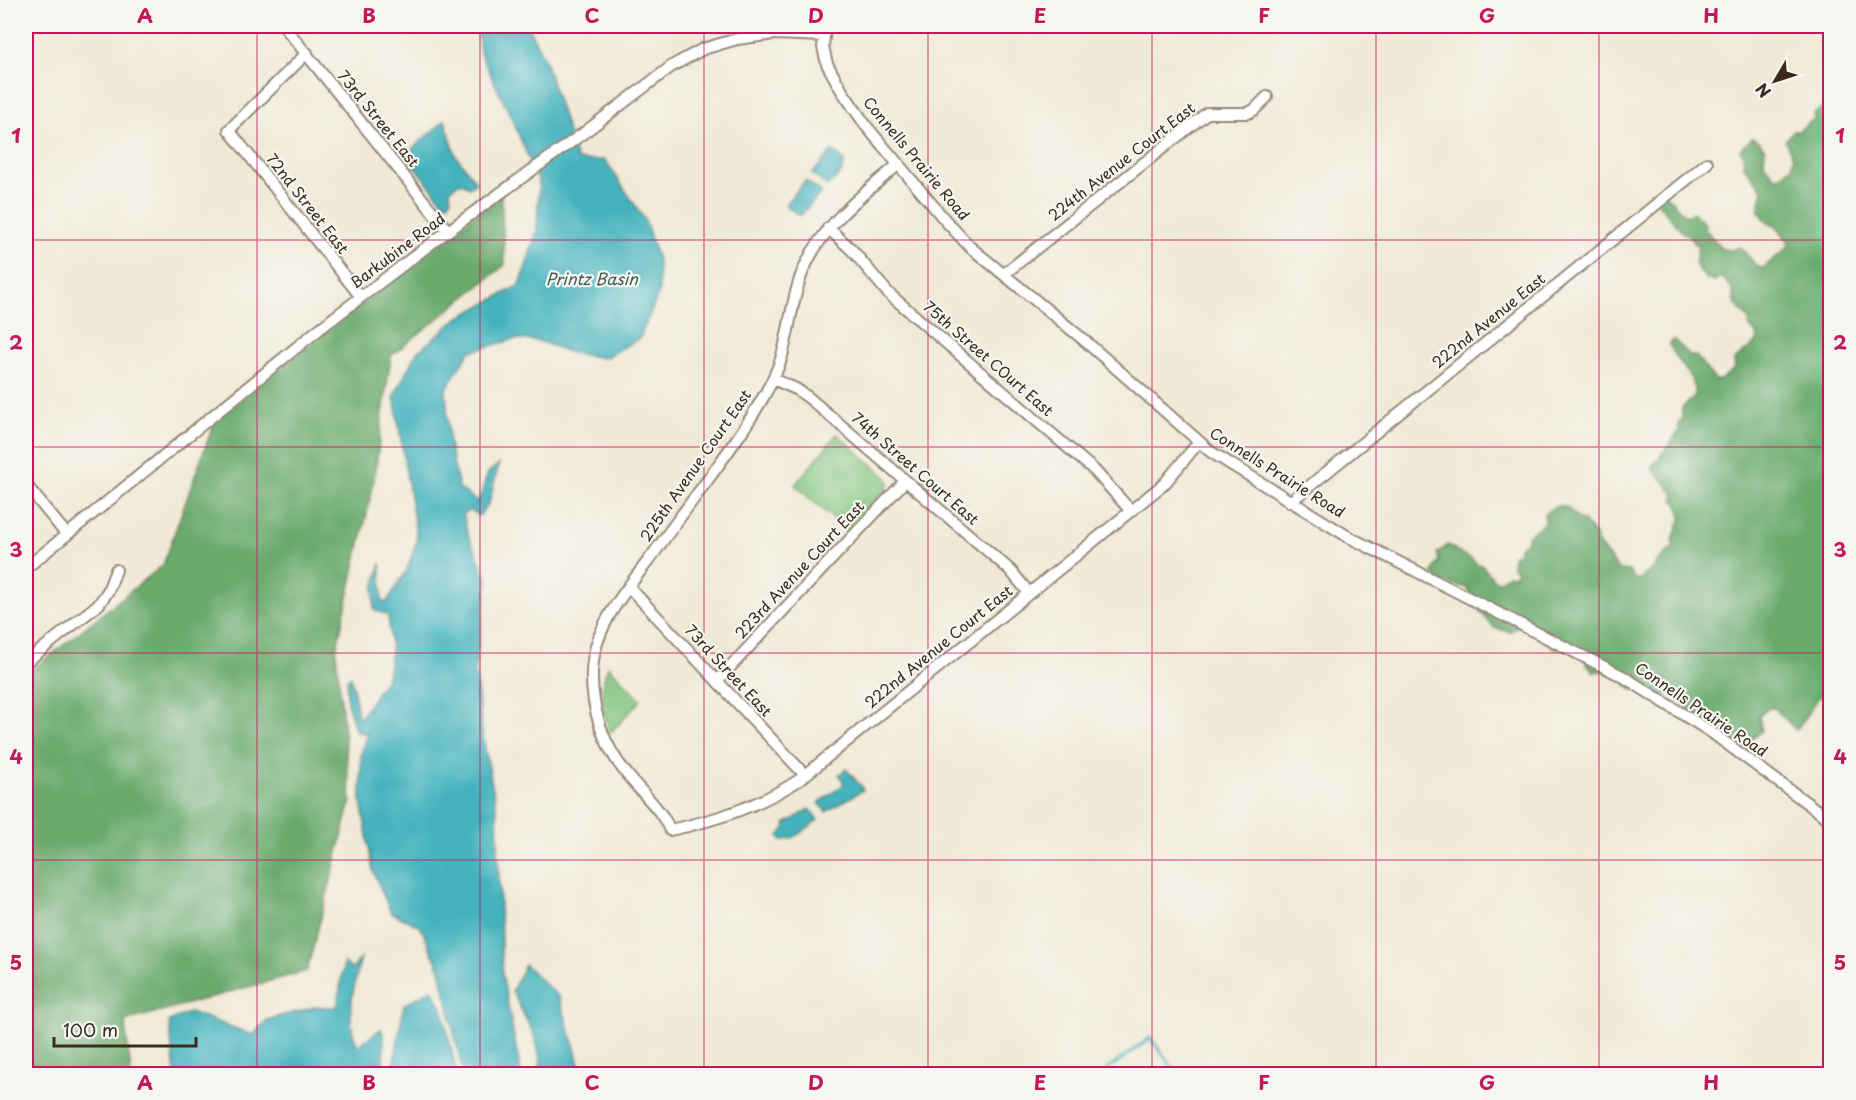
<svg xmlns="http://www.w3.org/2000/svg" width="1856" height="1100" font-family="'Playpen Sans',sans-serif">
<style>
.green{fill:#83c57e;stroke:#5f784e;stroke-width:1.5}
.forest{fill:#6aaa6d;stroke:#526a46;stroke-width:1.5}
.water{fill:#44b3be;stroke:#406e6e;stroke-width:1.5}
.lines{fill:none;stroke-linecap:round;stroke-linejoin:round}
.stream{stroke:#44b3be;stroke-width:3}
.minor-casing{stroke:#968a7a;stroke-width:14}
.minor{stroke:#fff;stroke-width:10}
.grid{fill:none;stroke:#c2185b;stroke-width:1.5;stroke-opacity:0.55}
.labels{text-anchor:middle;stroke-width:4.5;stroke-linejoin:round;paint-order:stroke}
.street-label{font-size:15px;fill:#3b2a1e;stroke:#f6f6f2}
.water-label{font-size:16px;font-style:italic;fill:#3e5a56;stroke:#f6f6f2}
.neatline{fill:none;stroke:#c2185b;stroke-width:2}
.grid-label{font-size:20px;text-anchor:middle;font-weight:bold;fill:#c2185b}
</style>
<rect width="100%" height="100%" fill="#f6f6f2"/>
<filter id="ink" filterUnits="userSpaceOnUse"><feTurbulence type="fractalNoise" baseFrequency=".0167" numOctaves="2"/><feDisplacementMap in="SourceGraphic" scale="12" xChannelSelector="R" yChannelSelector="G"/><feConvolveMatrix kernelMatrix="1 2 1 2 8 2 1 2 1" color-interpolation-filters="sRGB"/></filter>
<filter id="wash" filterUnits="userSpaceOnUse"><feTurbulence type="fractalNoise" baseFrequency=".008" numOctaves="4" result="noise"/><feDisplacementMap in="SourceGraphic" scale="24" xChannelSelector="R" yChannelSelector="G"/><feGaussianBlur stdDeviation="1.35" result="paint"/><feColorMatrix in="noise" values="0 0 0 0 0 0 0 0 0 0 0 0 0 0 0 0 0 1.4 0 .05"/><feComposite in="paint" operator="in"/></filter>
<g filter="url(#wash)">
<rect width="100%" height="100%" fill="#f1e9d5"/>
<path class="green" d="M 837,434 L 887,478 L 889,483 L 887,488 L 847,531 L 795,485 Z
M 608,666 L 641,700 L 611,732 C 600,712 600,686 608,666 Z"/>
<path class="forest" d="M 1830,96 L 1830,693 L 1825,697 L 1821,696 C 1807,707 1808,720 1796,730 L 1774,708 L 1769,708 L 1759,716 L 1762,731 L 1752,739 L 1751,744 L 1744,750 C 1730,743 1713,736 1709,720 L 1697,719 L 1676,693 L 1671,692 L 1666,697 L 1661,696 L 1657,691 L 1652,690 L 1650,688 L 1631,690 L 1614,670 L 1594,672 L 1586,662 L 1580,646 L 1576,644 L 1554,649 L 1548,641 L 1521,624 L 1510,632 L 1494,628 L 1479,610 L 1480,605 L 1465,587 C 1451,585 1441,584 1432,573 L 1439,560 L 1437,553 L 1448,545 C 1453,547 1456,551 1460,553 C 1469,558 1470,556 1477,564 L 1482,565 L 1494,580 L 1499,581 L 1507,575 L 1515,575 L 1517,571 L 1512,566 L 1513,556 L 1519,552 L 1519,547 L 1527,541 L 1527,536 L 1545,522 L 1544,514 C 1562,500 1565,504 1579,520 L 1584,521 L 1596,537 L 1596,541 L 1619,570 L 1629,571 L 1635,579 L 1640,579 L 1655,567 L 1656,562 L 1674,547 L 1672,540 C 1680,523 1687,516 1674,500 L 1675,495 L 1652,467 L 1679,431 L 1678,424 L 1682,419 L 1682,408 L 1694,397 C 1697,375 1677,364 1669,344 L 1674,340 L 1691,356 L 1696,356 L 1715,380 L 1720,380 L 1735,368 L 1734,360 L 1757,342 L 1758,337 L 1749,326 L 1750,321 L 1734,302 L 1732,289 L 1723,278 L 1719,278 L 1713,282 L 1705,278 L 1695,264 L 1698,247 L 1687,234 L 1683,233 L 1659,204 L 1654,192 L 1659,188 L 1685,215 L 1689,215 L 1693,212 L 1705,224 L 1705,229 L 1722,249 L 1731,250 L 1740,247 L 1758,267 L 1763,268 L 1788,247 L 1789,242 L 1774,224 L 1769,224 L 1758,210 L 1763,190 L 1744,166 L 1743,154 L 1740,150 L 1752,138 L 1759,141 L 1765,149 L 1764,163 L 1774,176 L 1779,177 L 1792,166 L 1793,157 L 1785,141 L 1793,131 L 1798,131 L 1814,119 L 1814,114 L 1825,106 L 1825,101 Z
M 501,194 L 505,265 L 391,356 L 373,486 L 336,651 L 351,802 L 307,971 L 125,1021 L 131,1074 L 26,1074 L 26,675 L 163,565 L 215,420 Z"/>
<path class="water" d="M 477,26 L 528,26 L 545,61 L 577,160 L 605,160 L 645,220 L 658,260 L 659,292 L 640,338 L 605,358 L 571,353 L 539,341 L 515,339 L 469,352 L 446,389 L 449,443 L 459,488 L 478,502 L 488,473 L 499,464 L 489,503 L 479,516 L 471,510 L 463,513 L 467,532 L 488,580 L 475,669 L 483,737 L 497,810 L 502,973 L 521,1074 L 463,1074 L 440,970 L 420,926 L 391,913 L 373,871 L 361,801 L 361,754 L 368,733 L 356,732 L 347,702 L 347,679 L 351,676 L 359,720 L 387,677 L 391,651 L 388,615 L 374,610 L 374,588 L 381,563 L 382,601 L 386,603 L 407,570 L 417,540 L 394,396 L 416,353 L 458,318 L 520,285 L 537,230 L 539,182 L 510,115 L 480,53 Z
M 445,120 L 456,156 L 476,182 L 470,187 L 460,182 L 450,190 L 451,200 L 448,204 L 444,203 L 405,155 Z
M 832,151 L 844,160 C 845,174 836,178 827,186 L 812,174 Z
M 805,181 L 822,192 L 801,215 L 799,215 L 786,206 L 786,203 Z
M 846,769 L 862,787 L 863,790 L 826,812 L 819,803 L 844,784 L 839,775 Z
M 810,809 L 818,820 C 808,827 794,841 781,840 L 779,836 L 786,827 L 785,824 Z
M 361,957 C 355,986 343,1018 358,1046 L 381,1029 L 384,1037 L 383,1074 L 175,1074 L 169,1021 L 191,1012 L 253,1035 L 267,1020 L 314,1007 L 337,1007 L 344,962 L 352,970 Z
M 525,965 L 559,997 L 575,1048 L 581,1074 L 538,1074 L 541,1061 L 534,1035 L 512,991 Z
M 432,989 L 442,1007 L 457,1074 L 392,1074 L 404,1005 Z"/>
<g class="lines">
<path class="stream" d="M 1101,1074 L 1150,1038 L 1178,1074"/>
</g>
</g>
<g filter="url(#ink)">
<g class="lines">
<g class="minor-casing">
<path id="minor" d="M 284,26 L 448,231
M 825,26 L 823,47 L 827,64 L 842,91 L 867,127 L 945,220 L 970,247 L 1084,340 L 1211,452 L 1347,536 L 1624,677 L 1711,732 L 1830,820
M 307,53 L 229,130 L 361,297
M 899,164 C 861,196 822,225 803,271 C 791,299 790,331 781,359 C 774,380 763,398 752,416 C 723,462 688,505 657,549 C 630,586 593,624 592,672 C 591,708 603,745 626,773 C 641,793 660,807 670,830 C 717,820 759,806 799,780 L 1164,484 L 1199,442
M 828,228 L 852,250 L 888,293 L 1094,470 L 1131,511
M 1004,274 L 1207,113 L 1248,113 L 1254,110 L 1267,97
M 773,379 L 796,389 L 809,398 L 1010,570 L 1029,593
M 26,485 L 67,535
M 1290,502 L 1707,163
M 26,568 L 318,330 L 437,239 L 585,132 L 672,66 L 703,49 L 737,39 L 774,34 L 824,36
M 629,587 L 805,775
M 26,662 L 99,604 L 108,591 L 116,570
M 717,681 L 905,481"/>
</g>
<use href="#minor" class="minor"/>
</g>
</g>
<path class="grid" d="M 257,26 L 257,1074M 480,26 L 480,1074M 704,26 L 704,1074M 928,26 L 928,1074M 1152,26 L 1152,1074M 1376,26 L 1376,1074M 1599,26 L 1599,1074M 26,240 L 1830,240M 26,447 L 1830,447M 26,653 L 1830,653M 26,860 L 1830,860"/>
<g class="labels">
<g class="street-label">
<text transform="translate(378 119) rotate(51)" y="5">73rd Street East</text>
<text transform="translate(916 159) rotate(50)" y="5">Connells Prairie Road</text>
<text transform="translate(1122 162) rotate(-38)" y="5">224th Avenue Court East</text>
<text transform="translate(307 204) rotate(52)" y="5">72nd Street East</text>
<text transform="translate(398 251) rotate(-37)" y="5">Barkubine Road</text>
<text transform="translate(1489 321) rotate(-39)" y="5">222nd Avenue East</text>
<text transform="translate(988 359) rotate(41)" y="5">75th Street COurt East</text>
<text transform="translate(696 466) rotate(-55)" y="5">225th Avenue Court East</text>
<text transform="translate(915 469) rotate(41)" y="5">74th Street Court East</text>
<text transform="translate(1277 473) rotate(32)" y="5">Connells Prairie Road</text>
<text transform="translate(800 570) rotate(-47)" y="5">223rd Avenue Court East</text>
<text transform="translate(939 647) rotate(-39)" y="5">222nd Avenue Court East</text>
<text transform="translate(728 671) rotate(47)" y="5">73rd Street East</text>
<text transform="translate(1701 710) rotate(34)" y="5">Connells Prairie Road</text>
</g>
<g class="water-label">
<text x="592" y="285">Printz Basin</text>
</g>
</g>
<rect width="1856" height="1100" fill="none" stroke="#f6f6f2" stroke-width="66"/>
<g transform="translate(1775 81) rotate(231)" stroke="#f6f6f2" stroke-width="4.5" paint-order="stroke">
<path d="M0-4.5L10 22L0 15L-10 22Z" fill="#3b2a1e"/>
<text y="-9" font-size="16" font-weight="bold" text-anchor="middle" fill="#3b2a1e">N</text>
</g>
<path d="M54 1037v9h142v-9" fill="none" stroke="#3b2a1e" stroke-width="3"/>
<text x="63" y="1037" font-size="18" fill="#3b2a1e" stroke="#f6f6f2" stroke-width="4.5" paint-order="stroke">100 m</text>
<rect x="33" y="33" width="1790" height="1034" class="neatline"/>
<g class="grid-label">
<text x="145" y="23">A</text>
<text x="369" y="23">B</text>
<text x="592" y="23">C</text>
<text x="816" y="23">D</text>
<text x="1040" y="23">E</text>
<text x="1264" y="23">F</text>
<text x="1487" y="23">G</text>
<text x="1711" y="23">H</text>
<text x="16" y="143">1</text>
<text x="1840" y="143">1</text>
<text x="16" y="350">2</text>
<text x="1840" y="350">2</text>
<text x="16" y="557">3</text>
<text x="1840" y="557">3</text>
<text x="16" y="764">4</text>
<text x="1840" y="764">4</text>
<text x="16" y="970">5</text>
<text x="1840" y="970">5</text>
<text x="145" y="1090">A</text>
<text x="369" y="1090">B</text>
<text x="592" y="1090">C</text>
<text x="816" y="1090">D</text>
<text x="1040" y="1090">E</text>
<text x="1264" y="1090">F</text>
<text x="1487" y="1090">G</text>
<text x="1711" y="1090">H</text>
</g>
</svg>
